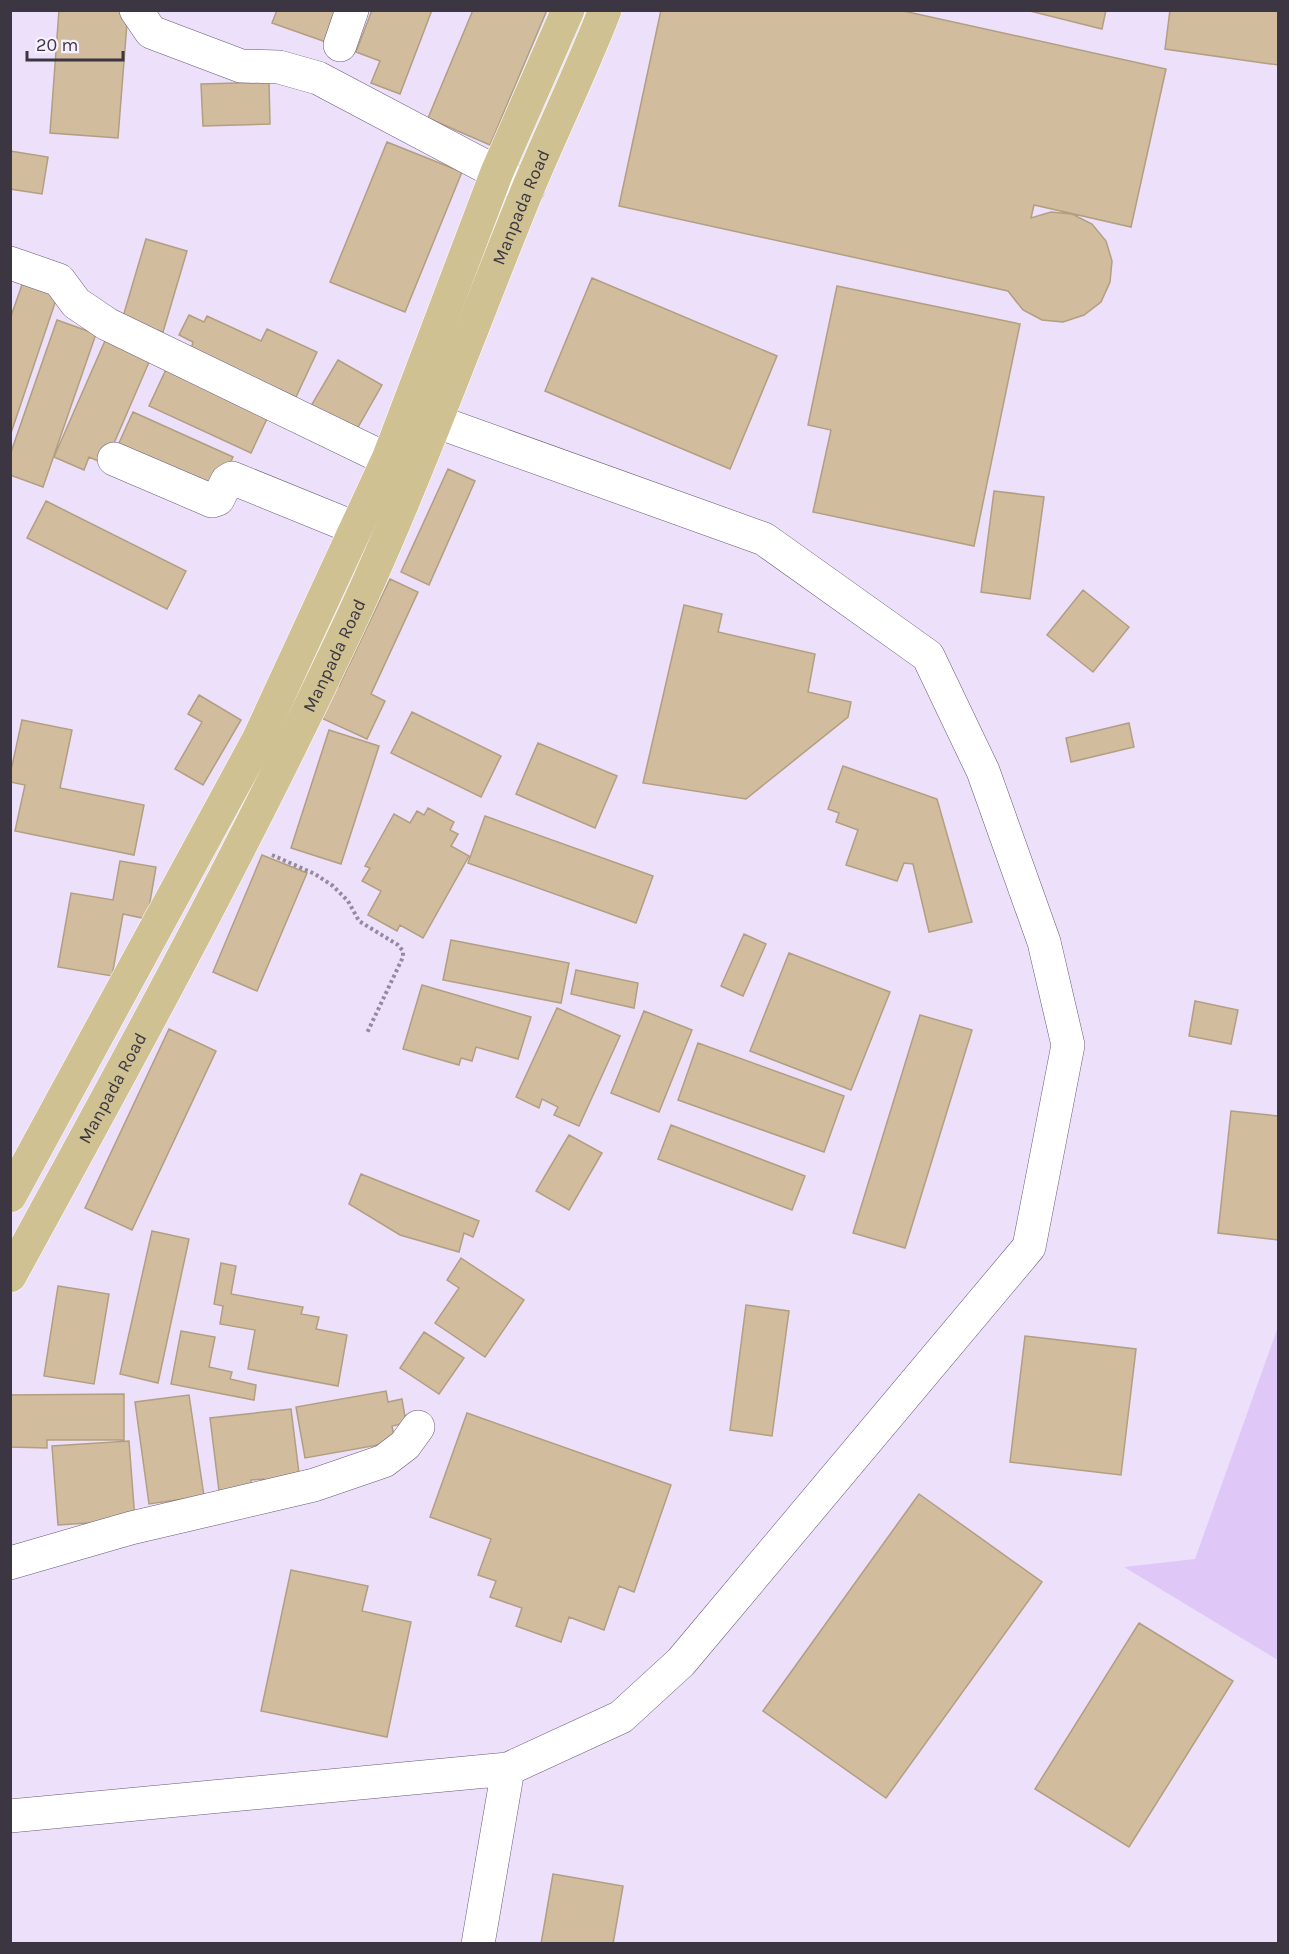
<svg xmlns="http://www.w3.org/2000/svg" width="1289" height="1954" font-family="Karla,sans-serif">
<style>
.green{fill:#dfc8f8}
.building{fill:#d1bc9e;stroke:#b29e81;stroke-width:1.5}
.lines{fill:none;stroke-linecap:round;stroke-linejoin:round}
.minor-casing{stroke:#685a76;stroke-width:34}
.major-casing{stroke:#fff;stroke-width:34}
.path{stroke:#948a9e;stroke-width:4;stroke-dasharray:3 3;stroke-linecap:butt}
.minor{stroke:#fff;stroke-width:33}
.major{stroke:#cfc192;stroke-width:33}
.labels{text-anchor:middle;stroke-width:4.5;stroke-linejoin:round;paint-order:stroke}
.street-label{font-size:18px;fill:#3c3643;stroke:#f7f0fe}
</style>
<rect width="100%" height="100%" fill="#ede0fa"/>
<path class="green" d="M 1278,1327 L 1278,1660 L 1124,1567 L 1195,1559 Z"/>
<path class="building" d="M 59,10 L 128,10 L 118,138 L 50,133 Z
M 277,10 L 338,10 L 326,42 L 272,23 Z
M 372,10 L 432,10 L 400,94 L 371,83 L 380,61 L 356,52 Z
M 473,10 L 547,10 L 490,145 L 428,118 Z
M 661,10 L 899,10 L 1166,69 L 1131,227 L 1034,205 L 1031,218 L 1051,212 L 1072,214 L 1092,224 L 1106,241 L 1112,261 L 1110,282 L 1101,302 L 1084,315 L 1063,322 L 1042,320 L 1023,310 L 1008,291 L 619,206 Z
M 1026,10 L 1106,10 L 1102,29 Z
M 1170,10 L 1278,10 L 1278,65 L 1165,49 Z
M 269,82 L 270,124 L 203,126 L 201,84 Z
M 387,142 L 462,172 L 405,312 L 330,282 Z
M 10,151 L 48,157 L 42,194 L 10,189 Z
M 146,239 L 187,251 L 163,332 L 122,320 Z
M 592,278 L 777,356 L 730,469 L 545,391 Z
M 23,282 L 58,294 L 10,436 L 10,319 Z
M 837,286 L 1020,324 L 974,546 L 813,512 L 831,430 L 808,425 Z
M 189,315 L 204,322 L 207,316 L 261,341 L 267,329 L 317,352 L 296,397 L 191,349 L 193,342 L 179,335 Z
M 57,320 L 96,334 L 43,487 L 10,475 L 10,455 Z
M 108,334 L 153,353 L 105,464 L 89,457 L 84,470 L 54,457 Z
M 338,360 L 382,385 L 353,436 L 308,411 Z
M 170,361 L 272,408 L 251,453 L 149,406 Z
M 133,412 L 233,457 L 214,499 L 114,454 Z
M 448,469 L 475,481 L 429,585 L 401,572 Z
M 994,491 L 1044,497 L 1030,599 L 981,592 Z
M 46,501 L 186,571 L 167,609 L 27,538 Z
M 390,579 L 418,592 L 371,694 L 385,701 L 367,739 L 319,717 L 334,684 L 339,686 Z
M 1083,590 L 1129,627 L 1093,672 L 1047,635 Z
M 684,605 L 722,614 L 718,632 L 815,654 L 808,692 L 851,702 L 848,717 L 746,799 L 643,783 Z
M 199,695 L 241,720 L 203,785 L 175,769 L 202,722 L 188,714 Z
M 412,712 L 501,756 L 481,797 L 391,753 Z
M 22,720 L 72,730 L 60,788 L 144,805 L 134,855 L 15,831 L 25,785 L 10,782 L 10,775 Z
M 1129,723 L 1134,747 L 1071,762 L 1066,738 Z
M 329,730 L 379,746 L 341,864 L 291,848 Z
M 538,743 L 617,776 L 595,828 L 516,794 Z
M 843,766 L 937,799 L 972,922 L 929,932 L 913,864 L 904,863 L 897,881 L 846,865 L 858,830 L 836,822 L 839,813 L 828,809 Z
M 428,808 L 454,822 L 450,830 L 458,834 L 451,846 L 469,856 L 423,938 L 400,925 L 397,931 L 368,915 L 381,891 L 362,881 L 370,868 L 365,866 L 394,814 L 410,823 L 417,811 L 424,815 Z
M 485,816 L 653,876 L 636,923 L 468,863 Z
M 262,855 L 307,873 L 257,991 L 213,972 Z
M 120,861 L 156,867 L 147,919 L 123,914 L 112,976 L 58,967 L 71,893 L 113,900 Z
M 744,934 L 766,944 L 743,996 L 721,986 Z
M 451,940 L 569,963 L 561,1003 L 443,980 Z
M 789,953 L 890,992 L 851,1090 L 750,1051 Z
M 576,970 L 638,983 L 634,1008 L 571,994 Z
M 422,985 L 531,1017 L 518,1059 L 476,1047 L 472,1061 L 461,1058 L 459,1065 L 403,1049 Z
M 1195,1001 L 1238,1010 L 1231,1044 L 1189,1036 Z
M 557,1008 L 620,1036 L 579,1126 L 554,1115 L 558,1107 L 542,1099 L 539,1108 L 516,1097 Z
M 644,1011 L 692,1030 L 659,1112 L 611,1093 Z
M 920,1015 L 972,1030 L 905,1248 L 853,1233 Z
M 169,1029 L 216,1051 L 132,1230 L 85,1208 Z
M 698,1043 L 844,1096 L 824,1152 L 678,1100 Z
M 1231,1111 L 1278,1116 L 1278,1240 L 1218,1233 Z
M 671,1125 L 805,1176 L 792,1210 L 658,1159 Z
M 569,1135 L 602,1153 L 569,1210 L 536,1191 Z
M 361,1174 L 479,1221 L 473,1237 L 464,1233 L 459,1252 L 400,1235 L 349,1204 Z
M 152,1231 L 189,1239 L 158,1383 L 120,1374 Z
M 461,1258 L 524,1300 L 485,1357 L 435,1323 L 459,1288 L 447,1280 Z
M 221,1263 L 236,1266 L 231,1294 L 303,1307 L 301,1314 L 319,1317 L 316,1329 L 347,1335 L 338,1386 L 248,1369 L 255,1330 L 220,1324 L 223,1306 L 214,1304 Z
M 58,1286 L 109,1294 L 94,1384 L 44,1376 Z
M 746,1305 L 789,1311 L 772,1436 L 730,1430 Z
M 181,1331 L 215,1337 L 209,1367 L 232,1372 L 230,1379 L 256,1385 L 254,1400 L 171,1384 Z
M 424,1332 L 464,1358 L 439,1394 L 400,1368 Z
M 1025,1336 L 1136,1349 L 1121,1475 L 1010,1462 Z
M 386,1391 L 388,1402 L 402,1399 L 406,1423 L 392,1426 L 395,1442 L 305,1458 L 296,1407 Z
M 124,1394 L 124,1440 L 47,1440 L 47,1448 L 10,1447 L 10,1395 Z
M 189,1395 L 204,1496 L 149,1504 L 135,1402 Z
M 291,1409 L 300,1481 L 264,1485 L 264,1479 L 251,1480 L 251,1487 L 219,1491 L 210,1418 Z
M 467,1413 L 671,1485 L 634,1592 L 619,1586 L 604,1630 L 569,1617 L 561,1642 L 516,1626 L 522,1608 L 490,1597 L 496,1581 L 478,1575 L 491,1539 L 430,1517 Z
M 129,1441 L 135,1520 L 58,1525 L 52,1446 Z
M 919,1494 L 1042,1582 L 886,1798 L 763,1711 Z
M 291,1570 L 368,1586 L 362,1611 L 411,1622 L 387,1737 L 261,1711 Z
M 1139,1623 L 1233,1681 L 1129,1847 L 1035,1789 Z
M 553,1874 L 623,1886 L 613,1944 L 541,1944 Z"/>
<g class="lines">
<g class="minor-casing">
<path id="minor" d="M 136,10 L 151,32 L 241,66 L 279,67 L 318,78 L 528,189
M 340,45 L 352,10
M 10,263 L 59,280 L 76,303 L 107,324 L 413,472
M 114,459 L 212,501 L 218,499 L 227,481 L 232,478 L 382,539
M 10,1563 L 131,1528 L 314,1485 L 384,1461 L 405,1445 L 418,1427
M 10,1816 L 508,1769 L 621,1717 L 681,1662 L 1029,1247 L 1068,1045 L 1044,942 L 983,771 L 928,656 L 764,539 L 410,412
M 478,1944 L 508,1769"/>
</g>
<g class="major-casing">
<g id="major">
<path d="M 10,1196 L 258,740 L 388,459 L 497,172 L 568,10"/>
<path id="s1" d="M 10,1276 C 124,1068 238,860 339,646 C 410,498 465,343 527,191 C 552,131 581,72 605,10"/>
</g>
</g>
<path class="path" d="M 272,855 L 315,874 L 333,886 L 348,901 L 359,921 L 398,945 L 403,951 L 403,957 L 367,1033"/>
<use href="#minor" class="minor"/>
<use href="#major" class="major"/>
</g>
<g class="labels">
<g class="street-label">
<text dy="6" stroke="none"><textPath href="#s1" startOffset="1186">Manpada Road</textPath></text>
<text dy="6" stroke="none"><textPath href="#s1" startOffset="700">Manpada Road</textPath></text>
<text dy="6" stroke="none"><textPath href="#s1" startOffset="214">Manpada Road</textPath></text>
</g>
</g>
<rect width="1289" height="1954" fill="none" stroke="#3c3643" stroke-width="24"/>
<path d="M27 51v9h96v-9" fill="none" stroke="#3c3643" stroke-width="3"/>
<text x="36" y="51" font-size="18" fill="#3c3643" stroke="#f7f0fe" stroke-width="4.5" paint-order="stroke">20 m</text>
</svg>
